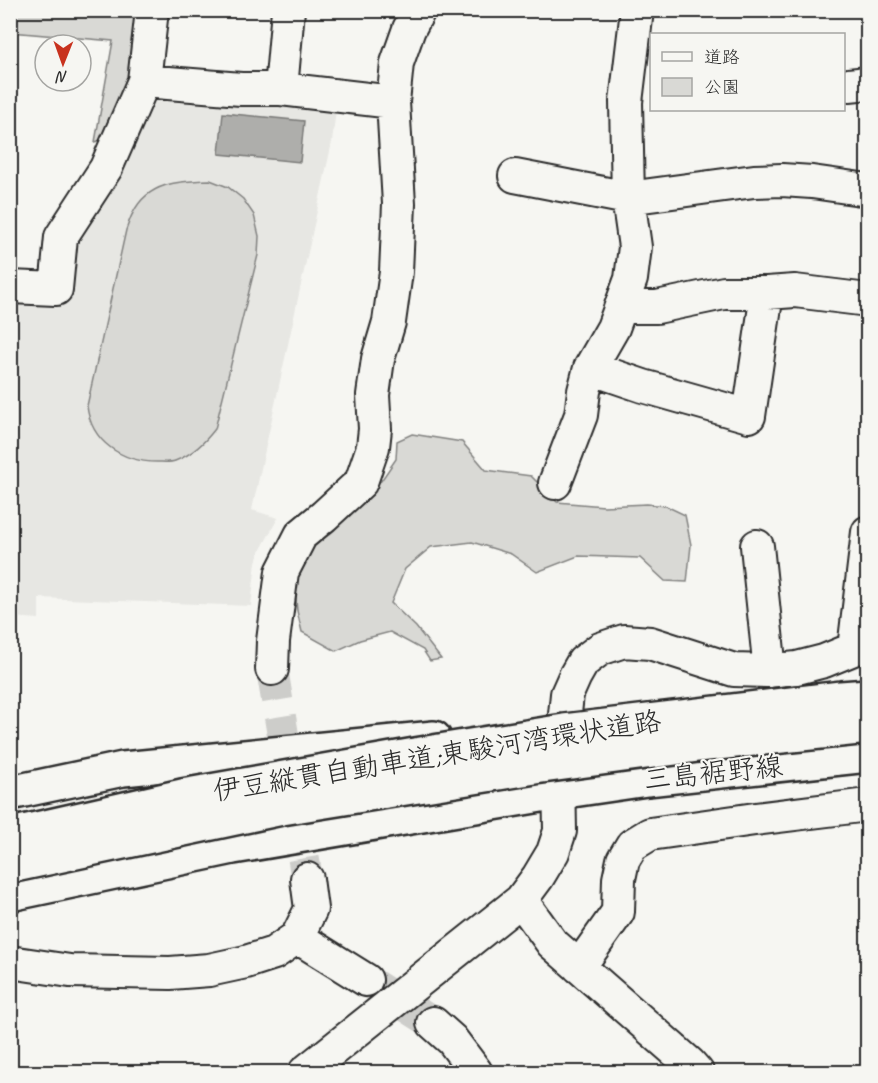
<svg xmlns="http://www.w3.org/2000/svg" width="878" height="1083" font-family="Caveat,'Klee One',sans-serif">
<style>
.built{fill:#e7e7e3}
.green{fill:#d9d9d5;stroke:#828280;stroke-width:1.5}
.water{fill:#aeaeab;stroke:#7a7a78;stroke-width:1.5}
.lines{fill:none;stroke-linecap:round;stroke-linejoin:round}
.minor-tunnel{stroke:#cdcdca;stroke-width:32;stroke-dasharray:32 16;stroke-linecap:butt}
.minor-casing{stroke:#2b2b2b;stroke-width:36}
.major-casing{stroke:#2b2b2b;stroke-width:38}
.highway-casing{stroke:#2b2b2b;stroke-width:38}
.minor{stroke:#f6f6f2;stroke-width:32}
.major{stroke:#f6f6f2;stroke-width:33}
.highway{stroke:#f6f6f2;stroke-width:33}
.highway-bridge-casing{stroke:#2b2b2b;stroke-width:38;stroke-linecap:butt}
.highway-bridge{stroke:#f6f6f2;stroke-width:33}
.labels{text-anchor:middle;stroke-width:4.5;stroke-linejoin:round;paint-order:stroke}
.street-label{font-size:28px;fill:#2b2b2b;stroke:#f6f6f2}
</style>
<rect width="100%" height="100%" fill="#f6f6f2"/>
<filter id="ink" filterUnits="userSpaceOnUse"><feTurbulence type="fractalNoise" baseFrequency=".0167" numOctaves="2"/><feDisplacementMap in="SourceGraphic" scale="12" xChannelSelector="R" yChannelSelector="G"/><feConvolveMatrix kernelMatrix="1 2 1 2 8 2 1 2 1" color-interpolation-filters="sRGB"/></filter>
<g filter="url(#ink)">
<path class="built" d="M 159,91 L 336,110 L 332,142 L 252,510 L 278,518 L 259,553 L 256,562 L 251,606 L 39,598 L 39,619 L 11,617 L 10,295 L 65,297 L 70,242 L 144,99 Z"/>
<path class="green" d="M 10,11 L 141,11 L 134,62 L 113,136 L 95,142 L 113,41 L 11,32 Z
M 210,180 L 228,187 L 243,199 L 254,215 L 259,236 L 258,255 L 215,429 C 204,443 193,454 175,461 C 170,463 163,462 157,462 C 122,462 91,442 87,406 L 126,230 C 128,225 130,218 133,213 C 148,182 179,181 210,180 Z
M 412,434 L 462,442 L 486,470 L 531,476 L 557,502 L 604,506 L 647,504 L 666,506 L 685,515 L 691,545 L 687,582 L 665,581 L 640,558 L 578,556 L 537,572 L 511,554 L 472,542 L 431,547 L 405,569 L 391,603 L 416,627 L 441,659 L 430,661 L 423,650 L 390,632 L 360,640 L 336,651 L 302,632 L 297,611 L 295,588 L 300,563 L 314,543 L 363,491 L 381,481 L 396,459 L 397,441 Z"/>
<path class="water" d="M 223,113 L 304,121 L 300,162 L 219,154 Z"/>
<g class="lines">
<path class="minor-tunnel" d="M 272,669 L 307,879
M 366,980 L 433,1023"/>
<g class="minor-casing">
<path id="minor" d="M 144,81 L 241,89 L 281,89 L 393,102
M 849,85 L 868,83
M 281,89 L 288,10
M 515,176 L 628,198 L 754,181 L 782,180 L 812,182 L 868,190
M 10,287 L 56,289 L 61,237 L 106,168 L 144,81 L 152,10
M 621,307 L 657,307 L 724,293 L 767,293 L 795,291 L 868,300
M 590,368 L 643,386 L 749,416 L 767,293
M 555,483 L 581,415 L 584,391 L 590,368 L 613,328 L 631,279 L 635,247 L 628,198 L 626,102 L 637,10
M 757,546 L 770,671
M 854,649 L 868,532
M 272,669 L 273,641 L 282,572 L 301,535 L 324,516 L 361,482 L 373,447 L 375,429 L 373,395 L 378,359 L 389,322 L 396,272 L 399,204 L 393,102 L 397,63 L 409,29 L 419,10
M 521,900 L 552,943 L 689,1063 L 697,1072
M 297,937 L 366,980
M 10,962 L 70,971 L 170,973 L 209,970 L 246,962 L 274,953 L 297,937 L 311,909 L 307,879
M 579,967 L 618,912 L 619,879 L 623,860 L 632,845 L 650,834 L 755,819 L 868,805
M 433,1023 L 452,1040 L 476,1072
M 305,1072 L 521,900 L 538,877 L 553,852 L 560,831 L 559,775 L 567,694 L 575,676 L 583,662 L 600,649 L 624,641 L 650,643 L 734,670 L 767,671 L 797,668 L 824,661 L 868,643"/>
</g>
<g class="major-casing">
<path id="major" d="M 559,792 L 647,779 L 868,755"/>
</g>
<g class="highway-casing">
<path id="highway" d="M 10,793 L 123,769 L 434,738
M 10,894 L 233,847 L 559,792"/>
</g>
<use href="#minor" class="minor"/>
<use href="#major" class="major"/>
<use href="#highway" class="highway"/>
<g class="highway-bridge-casing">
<path id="highway-bridge" d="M 10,835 L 182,796 L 415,755 L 564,731 L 841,698 L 868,696
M 10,866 L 282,808 L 535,767 L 698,745 L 868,727"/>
</g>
<use href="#highway-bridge" class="highway-bridge"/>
</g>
</g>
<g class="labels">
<g class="street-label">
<text transform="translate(437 755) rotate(-9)" y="10">伊豆縦貫自動車道;東駿河湾環状道路</text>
<text transform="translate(713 772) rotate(-6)" y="10">三島裾野線</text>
</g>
</g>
<rect width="878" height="1083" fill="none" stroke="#f6f6f2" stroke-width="36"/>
<rect x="18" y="18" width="842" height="1047" fill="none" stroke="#2b2b2b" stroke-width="2" filter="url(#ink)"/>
<rect x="650" y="33" width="195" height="78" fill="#f6f6f2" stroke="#a5a5a2" stroke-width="1.5"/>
<rect x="662" y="52" width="30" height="9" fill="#f6f6f2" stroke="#a5a5a2" stroke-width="1.5"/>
<text x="704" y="63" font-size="18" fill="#2b2b2b">道路</text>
<rect x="662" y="78" width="30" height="18" fill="#d9d9d5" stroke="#a5a5a2" stroke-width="1.5"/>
<text x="704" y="93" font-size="18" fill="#2b2b2b">公園</text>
<g transform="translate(63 63) rotate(181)"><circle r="28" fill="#f6f6f2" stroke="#a5a5a2" stroke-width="1.5"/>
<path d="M0-4.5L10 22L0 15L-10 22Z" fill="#c8321e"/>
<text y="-9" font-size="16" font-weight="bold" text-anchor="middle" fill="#2b2b2b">N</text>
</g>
</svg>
